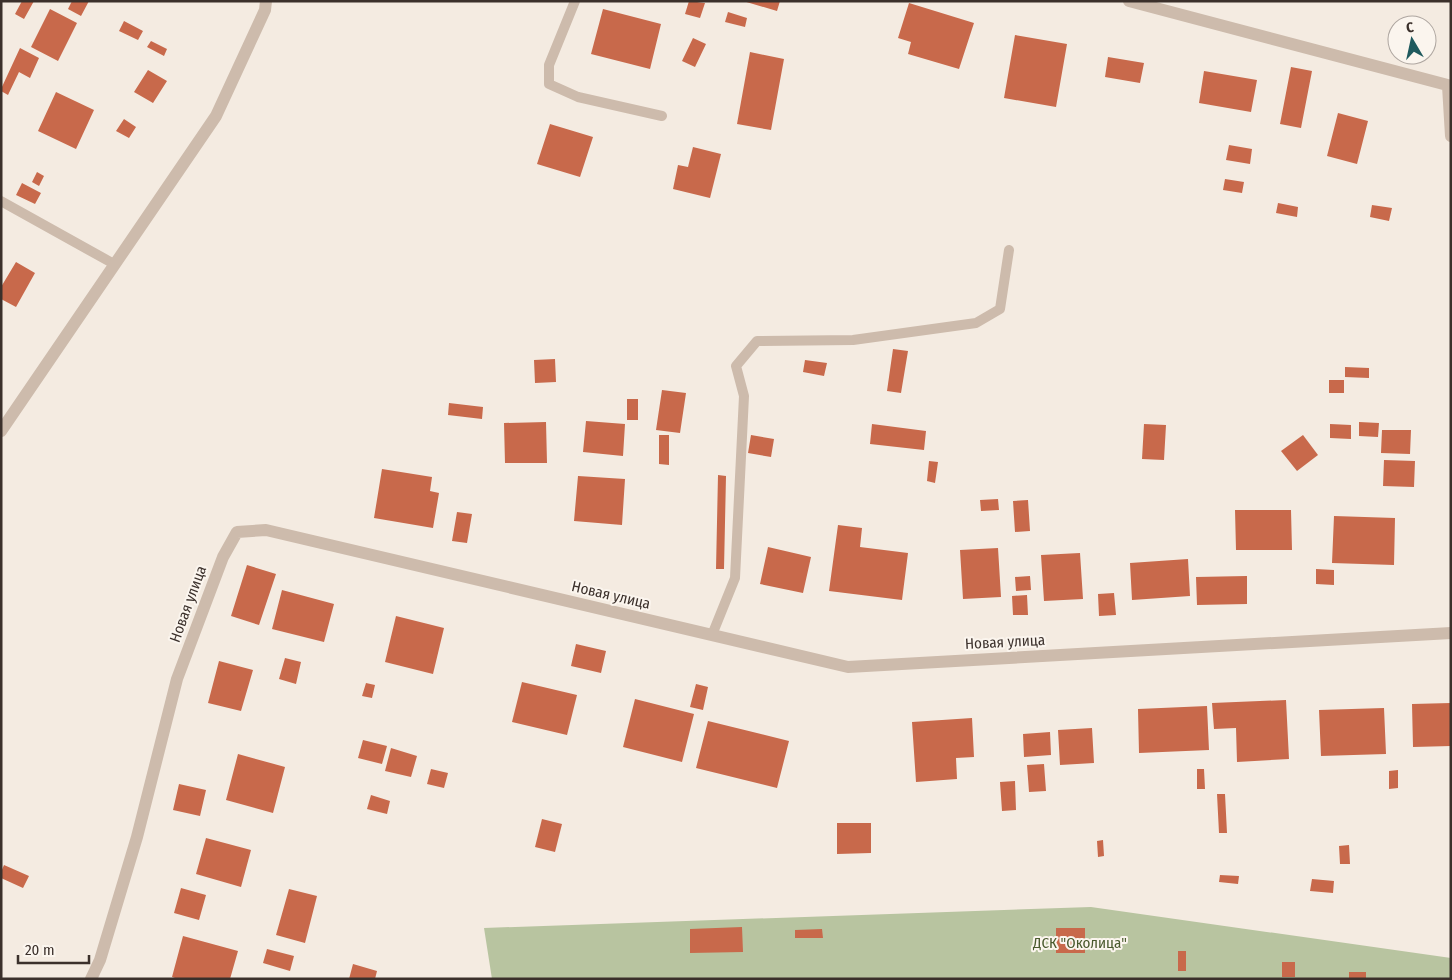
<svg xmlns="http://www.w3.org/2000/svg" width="1452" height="980" font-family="'Fira Sans Condensed',sans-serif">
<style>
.green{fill:#b8c4a0}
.building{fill:#c8694b}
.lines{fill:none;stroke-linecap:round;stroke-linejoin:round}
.service{stroke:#cdbbac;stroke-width:10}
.minor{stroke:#cdbbac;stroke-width:12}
.labels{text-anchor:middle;stroke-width:4;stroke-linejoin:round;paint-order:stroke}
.street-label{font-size:15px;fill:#3b302b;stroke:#fbf5ee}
.park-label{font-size:15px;fill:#4a5a2e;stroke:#fbf5ee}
</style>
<rect width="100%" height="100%" fill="#f4ebe1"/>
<path class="green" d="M 1091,907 L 1451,958 L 1451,979 L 492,979 L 484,928 Z"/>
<path class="building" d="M 22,1 L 34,1 L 24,19 L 15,14 Z
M 72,1 L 89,1 L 81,16 L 68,9 Z
M 689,1 L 705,3 L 700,18 L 685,14 Z
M 743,1 L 780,1 L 777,11 Z
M 909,3 L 974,23 L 959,69 L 908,54 L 911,42 L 898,38 Z
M 50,9 L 77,23 L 58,61 L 31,47 Z
M 603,9 L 661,24 L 650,69 L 591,54 Z
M 728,12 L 747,18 L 745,27 L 725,22 Z
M 124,21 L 143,31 L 138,40 L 119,31 Z
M 1015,35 L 1067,44 L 1056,107 L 1004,98 Z
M 693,38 L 706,44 L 695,67 L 682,61 Z
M 151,41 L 167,49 L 164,56 L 147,47 Z
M 20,48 L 39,58 L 30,78 L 19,72 L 8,95 L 1,91 L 1,89 Z
M 750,52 L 784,59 L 771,130 L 737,124 Z
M 1108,57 L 1144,63 L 1140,83 L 1105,77 Z
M 1291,67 L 1312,71 L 1301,128 L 1280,124 Z
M 148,70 L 167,81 L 153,103 L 134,92 Z
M 1204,71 L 1257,80 L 1251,112 L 1199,103 Z
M 56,92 L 94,110 L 76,149 L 38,131 Z
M 1338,113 L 1368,121 L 1357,164 L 1327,156 Z
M 124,119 L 136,127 L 129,138 L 116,131 Z
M 550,124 L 593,137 L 580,177 L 537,164 Z
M 1229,145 L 1252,149 L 1250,164 L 1226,160 Z
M 693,147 L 721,154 L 710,198 L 673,189 L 678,165 L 688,167 Z
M 37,172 L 44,176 L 39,186 L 32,182 Z
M 1225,179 L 1244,182 L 1242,193 L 1223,190 Z
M 22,183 L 41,193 L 35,204 L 16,195 Z
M 1278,203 L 1298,207 L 1297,217 L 1276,213 Z
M 1372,205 L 1392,208 L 1389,221 L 1370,217 Z
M 16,262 L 35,273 L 16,307 L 1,299 L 1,287 Z
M 893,349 L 908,351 L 901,393 L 887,391 Z
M 555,359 L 556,382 L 535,383 L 534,360 Z
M 805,360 L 827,363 L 824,376 L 803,372 Z
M 1345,367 L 1369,368 L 1369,378 L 1345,377 Z
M 1329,380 L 1344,380 L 1344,393 L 1329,393 Z
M 662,390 L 686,393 L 680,433 L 656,430 Z
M 627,399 L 638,399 L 638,420 L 627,420 Z
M 449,403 L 483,407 L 482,419 L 448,415 Z
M 586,421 L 625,424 L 623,456 L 583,452 Z
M 546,422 L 547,463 L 505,463 L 504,423 Z
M 1359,422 L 1379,423 L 1378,437 L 1359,436 Z
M 872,424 L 926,431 L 924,450 L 870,444 Z
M 1144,424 L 1166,425 L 1164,460 L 1142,459 Z
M 1330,424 L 1351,425 L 1351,439 L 1330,438 Z
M 1382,430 L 1411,430 L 1410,454 L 1381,453 Z
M 659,435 L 669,435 L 669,465 L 659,464 Z
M 751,435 L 774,439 L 771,457 L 748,453 Z
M 1303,435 L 1318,455 L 1297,471 L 1281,451 Z
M 1384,460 L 1415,461 L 1414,487 L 1383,486 Z
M 929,461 L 938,462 L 935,483 L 927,481 Z
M 382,469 L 432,477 L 430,491 L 439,493 L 433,528 L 374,518 Z
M 718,475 L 726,476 L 724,569 L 716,569 Z
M 578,476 L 625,479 L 622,525 L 574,521 Z
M 998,499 L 999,510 L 981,511 L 980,500 Z
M 1028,500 L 1030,531 L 1015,532 L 1013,501 Z
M 1235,510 L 1291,510 L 1292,550 L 1236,550 Z
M 457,512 L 472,514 L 467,543 L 452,541 Z
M 1334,516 L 1395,518 L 1394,565 L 1332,563 Z
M 838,525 L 862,528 L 860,547 L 908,553 L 902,600 L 829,591 Z
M 768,547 L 811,557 L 803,593 L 760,584 Z
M 998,548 L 1001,597 L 963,599 L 960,550 Z
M 1080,553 L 1083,599 L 1044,601 L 1041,555 Z
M 1188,559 L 1190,596 L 1132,600 L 1130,563 Z
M 247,565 L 276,574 L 259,625 L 231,616 Z
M 1316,569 L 1334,570 L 1334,585 L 1316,584 Z
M 1030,576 L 1031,590 L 1016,591 L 1015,577 Z
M 1247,576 L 1247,604 L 1197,605 L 1196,577 Z
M 282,590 L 334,604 L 324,642 L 272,629 Z
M 1114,593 L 1116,615 L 1099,616 L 1098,594 Z
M 1027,595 L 1028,615 L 1013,615 L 1012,596 Z
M 396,616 L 444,628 L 433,674 L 385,662 Z
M 576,644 L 606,651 L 601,673 L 571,666 Z
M 285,658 L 301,662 L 296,684 L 279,679 Z
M 219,661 L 253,670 L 241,711 L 208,703 Z
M 522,682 L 577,695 L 567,735 L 512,722 Z
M 366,683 L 375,685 L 372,698 L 362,696 Z
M 696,684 L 708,687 L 703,710 L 690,707 Z
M 635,699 L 694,714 L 682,762 L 623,747 Z
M 1286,700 L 1289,759 L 1237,762 L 1236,728 L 1214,729 L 1212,703 Z
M 1451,703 L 1451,746 L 1413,747 L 1412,704 Z
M 1207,706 L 1209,750 L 1139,753 L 1138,709 Z
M 1384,708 L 1386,754 L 1321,756 L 1319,710 Z
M 972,718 L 974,757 L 956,758 L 957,779 L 916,782 L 912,722 Z
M 708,721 L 789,741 L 777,788 L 696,768 Z
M 1092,728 L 1094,763 L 1060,765 L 1058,730 Z
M 1050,732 L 1051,755 L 1024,757 L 1023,734 Z
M 363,740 L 387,746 L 382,764 L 358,758 Z
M 391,748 L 417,756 L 411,777 L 385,771 Z
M 238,754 L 285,767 L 273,813 L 226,800 Z
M 1044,764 L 1046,791 L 1029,792 L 1027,765 Z
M 431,769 L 448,773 L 444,788 L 427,784 Z
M 1197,769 L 1204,769 L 1205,789 L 1197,789 Z
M 1398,770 L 1398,788 L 1389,789 L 1389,771 Z
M 1015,781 L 1016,810 L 1002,811 L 1000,782 Z
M 179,784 L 206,790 L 200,816 L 173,810 Z
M 1217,794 L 1225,794 L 1227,833 L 1219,833 Z
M 371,795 L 390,801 L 387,814 L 367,809 Z
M 542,819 L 562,824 L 555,852 L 535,847 Z
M 837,823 L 871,823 L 871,853 L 837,854 Z
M 206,838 L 251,850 L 241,887 L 196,874 Z
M 1103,840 L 1104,856 L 1098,857 L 1097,841 Z
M 1349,845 L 1350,864 L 1340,864 L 1339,846 Z
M 4,865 L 29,876 L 23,888 L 1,878 L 1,872 Z
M 1220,875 L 1239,876 L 1238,884 L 1219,882 Z
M 1312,879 L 1334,881 L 1333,893 L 1310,891 Z
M 181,888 L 206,895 L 199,920 L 174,913 Z
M 289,889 L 317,896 L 305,943 L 276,935 Z
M 742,927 L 743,952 L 690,953 L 690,929 Z
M 1056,928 L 1085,928 L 1085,953 L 1056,953 Z
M 822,929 L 823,938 L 795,938 L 795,930 Z
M 183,936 L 238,951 L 230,979 L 178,979 L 172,977 Z
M 267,949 L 294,956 L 290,971 L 263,963 Z
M 1178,951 L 1186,951 L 1186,971 L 1178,971 Z
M 1282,962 L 1295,962 L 1295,977 L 1282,977 Z
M 353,964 L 377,971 L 375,979 L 349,979 Z
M 1349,972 L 1366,972 L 1366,979 L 1349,979 Z"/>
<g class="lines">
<path class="service" d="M 575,1 L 549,65 L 549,84 L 578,97 L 662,116
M 1,201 L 114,264
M 712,635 L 735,578 L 744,396 L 736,366 L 757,341 L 853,340 L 976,323 L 1000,309 L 1009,250"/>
<path class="minor" d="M 1129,1 L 1451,86
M 1448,86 L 1451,136
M 1,431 L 216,116 L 265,10 L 266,1
M 91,979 L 100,960 L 137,837 L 177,679 L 223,557 L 237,532 L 266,530 L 848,667 L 1451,633"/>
</g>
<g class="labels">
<g class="street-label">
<text transform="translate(611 595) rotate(13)" y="5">Новая улица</text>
<text transform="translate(188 604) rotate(-70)" y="5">Новая улица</text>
<text transform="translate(1005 642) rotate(-3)" y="5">Новая улица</text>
</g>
<g class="park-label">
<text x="1080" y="948">ДСК "Околица"</text>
</g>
</g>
<rect width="1452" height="980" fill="none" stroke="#3b302b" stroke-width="5"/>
<g transform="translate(1412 40) rotate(351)"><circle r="24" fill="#fbf5ee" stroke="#aea6a0"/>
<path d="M0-4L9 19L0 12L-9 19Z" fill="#1f5a5e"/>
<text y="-8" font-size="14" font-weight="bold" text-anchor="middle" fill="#3b302b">С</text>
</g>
<path d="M18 955v8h71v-8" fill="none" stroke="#3b302b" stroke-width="2.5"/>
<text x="25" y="955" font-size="15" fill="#3b302b" stroke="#fbf5ee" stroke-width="4" paint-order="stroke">20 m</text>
</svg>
